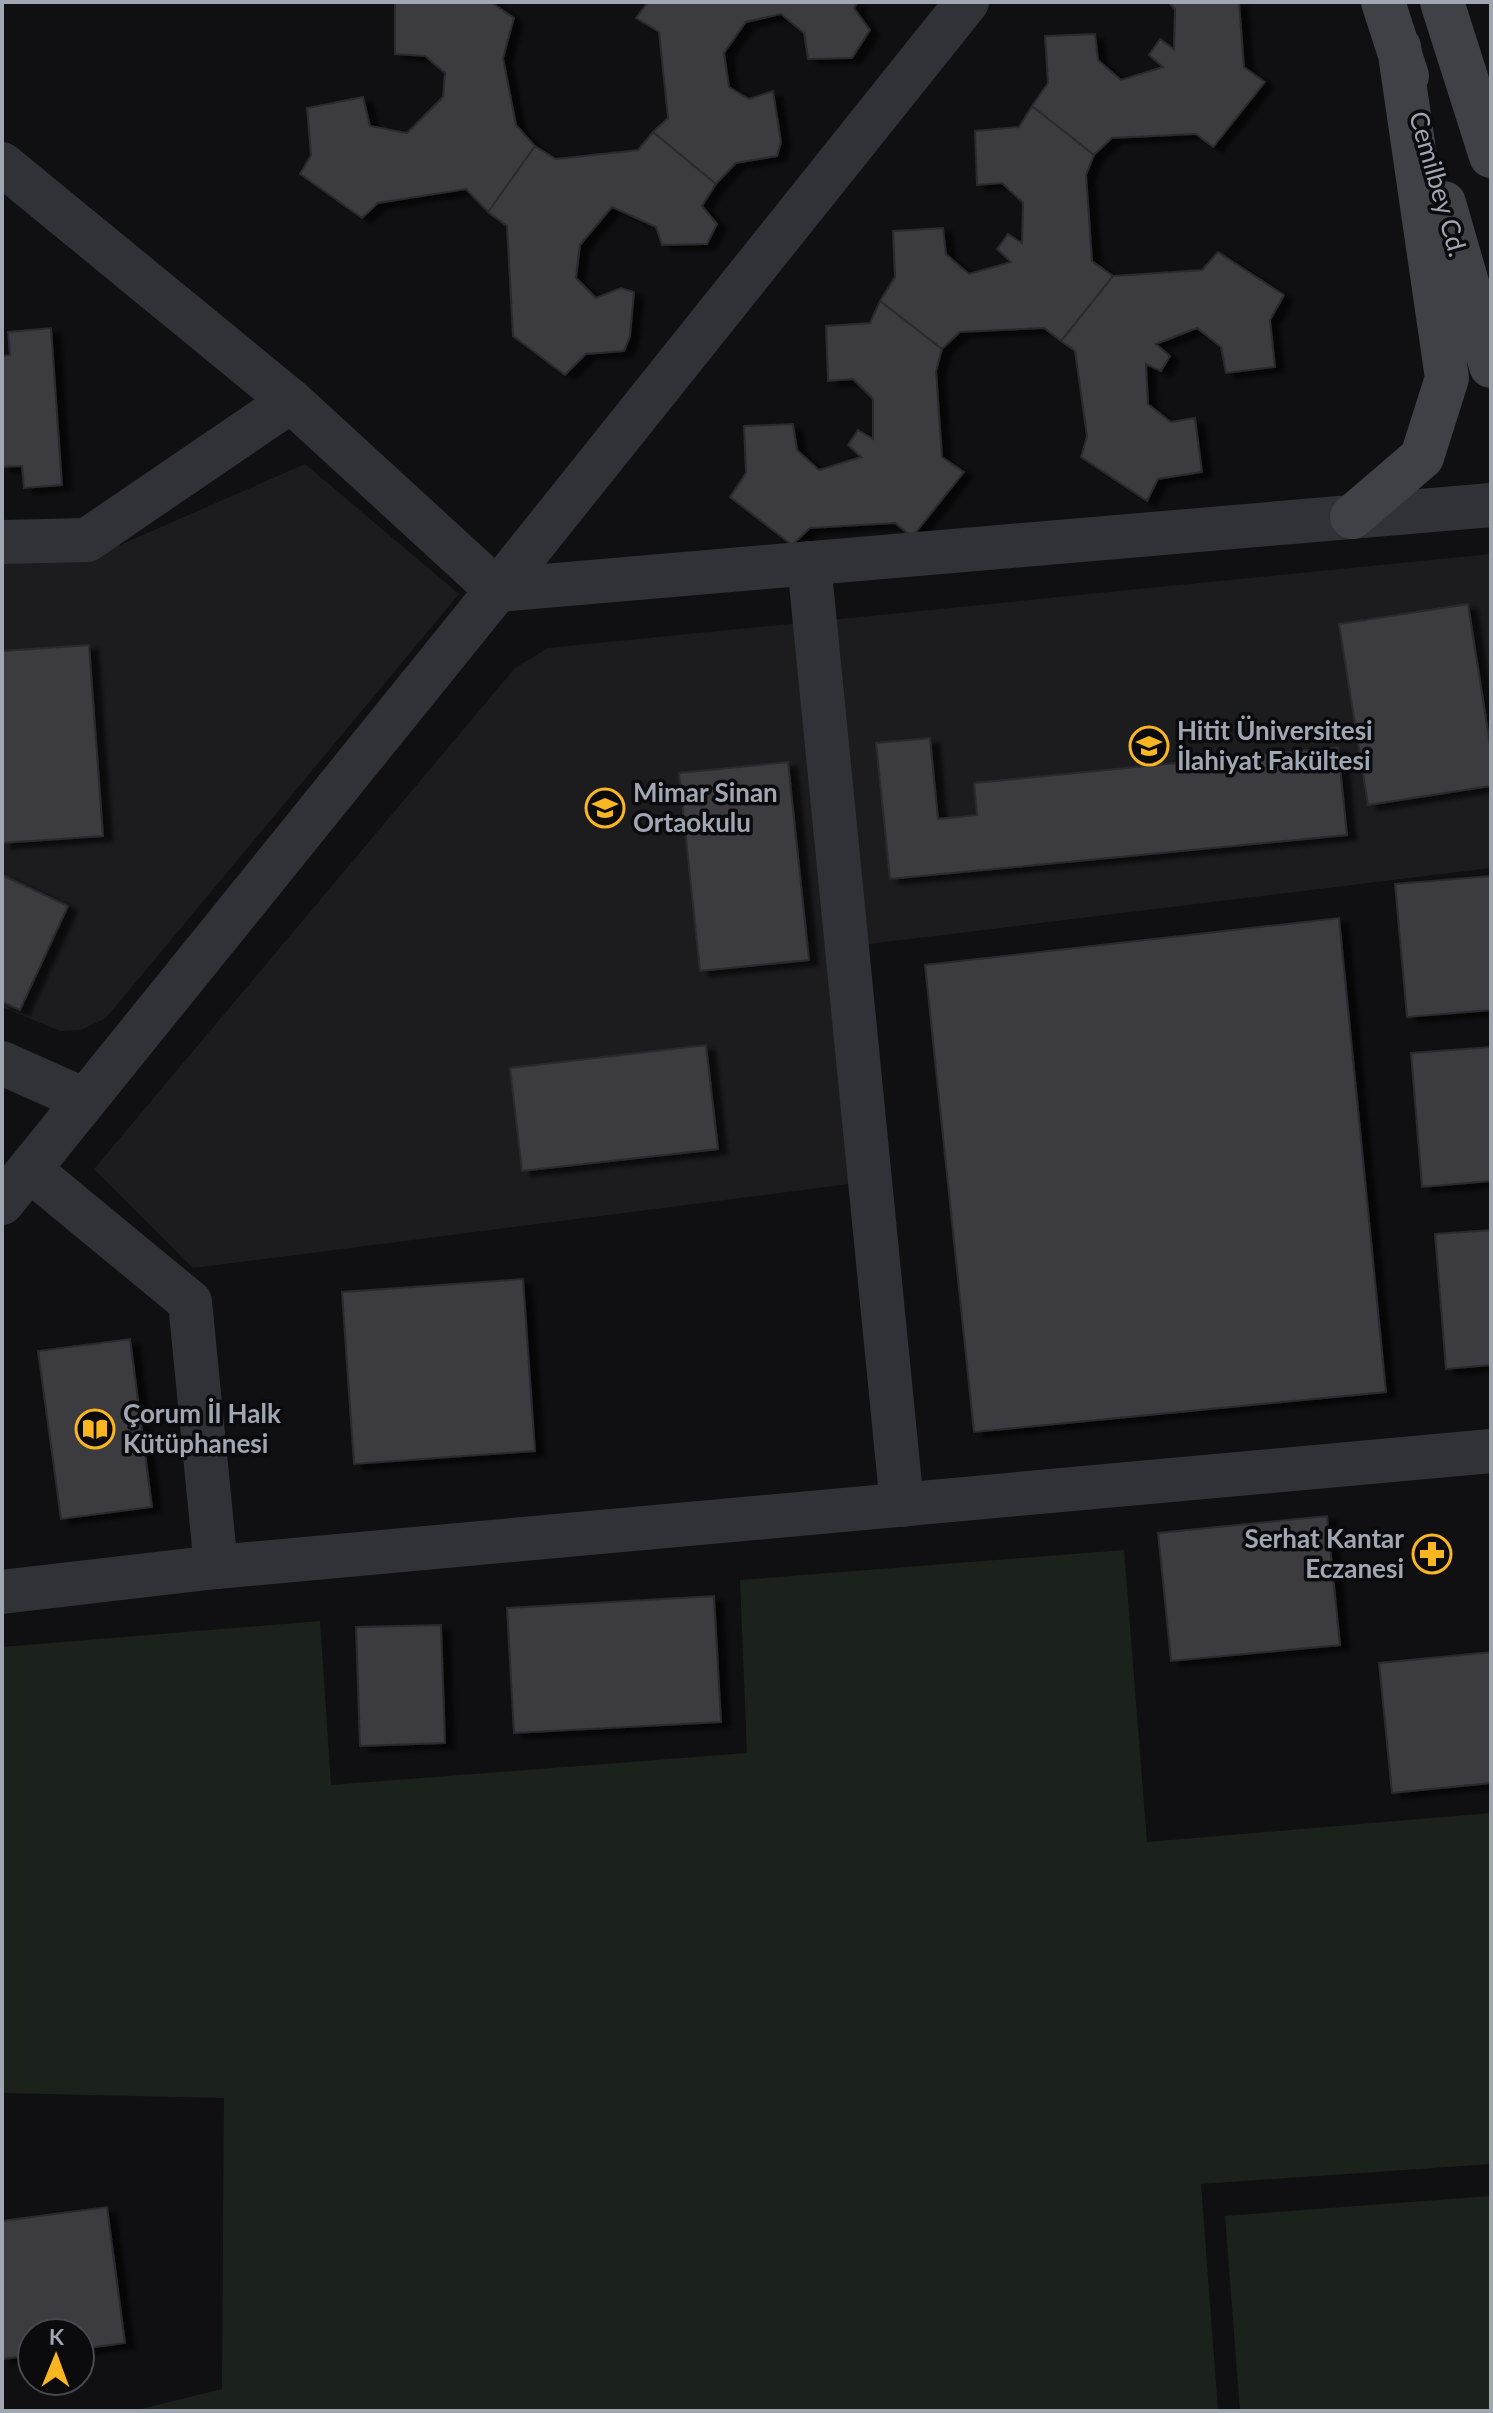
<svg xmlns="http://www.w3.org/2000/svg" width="1493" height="2413" font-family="Lato,sans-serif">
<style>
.built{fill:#1c1c1f}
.green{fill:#1b221c}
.building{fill:#3a3b3f;stroke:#2a2a2e;stroke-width:2;filter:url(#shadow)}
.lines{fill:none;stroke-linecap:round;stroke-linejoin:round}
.minor{stroke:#313237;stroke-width:44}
.tertiary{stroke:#313237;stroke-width:44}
.secondary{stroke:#3f4147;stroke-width:44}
.labels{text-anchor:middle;stroke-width:7;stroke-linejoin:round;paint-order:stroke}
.street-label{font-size:26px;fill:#a1a6b3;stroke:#0b0b0d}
.poi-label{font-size:26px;font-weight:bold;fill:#a1a6b3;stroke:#0b0b0d;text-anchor:start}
</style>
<defs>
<filter id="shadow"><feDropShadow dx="9" dy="5" stdDeviation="2" flood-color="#0009"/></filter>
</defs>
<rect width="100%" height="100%" fill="#101012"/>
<path class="built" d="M 305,464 L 459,594 L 106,1018 L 81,1030 L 60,1031 L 2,1007 L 2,563 L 88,559 Z
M 1491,554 L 1491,868 L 828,949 L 850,1184 L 193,1268 L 94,1169 L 515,668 L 548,648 Z"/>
<path class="green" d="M 1124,1550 L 1147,1842 L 1491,1813 L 1491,2164 L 1201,2184 L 1218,2411 L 133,2411 L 222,2389 L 224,2098 L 2,2093 L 2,1647 L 320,1621 L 331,1785 L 747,1753 L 740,1580 Z
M 1491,2196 L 1491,2411 L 1240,2411 L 1225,2216 Z"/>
<path class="building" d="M 395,2 L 491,2 L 514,18 L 503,58 L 516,125 L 535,146 L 488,212 L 466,189 L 378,203 L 362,218 L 300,174 L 311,155 L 307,108 L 363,97 L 370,126 L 407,133 L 443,97 L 445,73 L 425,56 L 395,54 Z
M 648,2 L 858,2 L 854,8 L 870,30 L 852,58 L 808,59 L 804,33 L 781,14 L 746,22 L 724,53 L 729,87 L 749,99 L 773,91 L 781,142 L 777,156 L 736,163 L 716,184 L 653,132 L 668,118 L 659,32 L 636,18 Z
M 1168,2 L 1239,2 L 1244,67 L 1265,82 L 1213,147 L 1196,134 L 1112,138 L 1094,155 L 1032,106 L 1048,83 L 1045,36 L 1095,34 L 1098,60 L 1121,80 L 1163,67 L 1149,55 L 1160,39 L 1174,49 L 1175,9 Z
M 1032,106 L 1094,155 L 1086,175 L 1092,261 L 1113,276 L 1061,341 L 1044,328 L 960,332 L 942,349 L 880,301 L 895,277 L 893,231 L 943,228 L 946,254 L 969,274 L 1011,262 L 997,249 L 1008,234 L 1022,243 L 1023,203 L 1002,183 L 977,185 L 975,131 L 1019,127 Z
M 653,132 L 716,184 L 702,206 L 717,224 L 707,244 L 662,245 L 656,227 L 612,207 L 580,245 L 576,278 L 596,298 L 621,288 L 634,292 L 630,336 L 624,351 L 586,354 L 565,375 L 513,336 L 507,226 L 488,212 L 535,146 L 556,159 L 638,150 Z
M 1218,252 L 1284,295 L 1270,320 L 1275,367 L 1226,373 L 1221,347 L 1197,328 L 1156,344 L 1170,356 L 1161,371 L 1146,364 L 1148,404 L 1171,422 L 1195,418 L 1202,472 L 1158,479 L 1147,501 L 1081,457 L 1087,436 L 1075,351 L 1061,341 L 1113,276 L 1202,270 Z
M 880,301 L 942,349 L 936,371 L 942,457 L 964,472 L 912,537 L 895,523 L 810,528 L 792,545 L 730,497 L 746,473 L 744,426 L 793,424 L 797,450 L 819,470 L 861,457 L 848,445 L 858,430 L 873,439 L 873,399 L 853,379 L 828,381 L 826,326 L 870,323 Z
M 51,328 L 62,485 L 24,488 L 22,466 L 2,467 L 2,356 L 10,355 L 8,332 Z
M 1468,604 L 1491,751 L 1491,786 L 1368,805 L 1339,624 Z
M 89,645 L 103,836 L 2,843 L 2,651 Z
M 930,738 L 938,819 L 977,815 L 974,783 L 1338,747 L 1347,835 L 890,879 L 876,743 Z
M 788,762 L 809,960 L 700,971 L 679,773 Z
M 2,875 L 68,906 L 20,1010 L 2,1002 Z
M 1491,876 L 1491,1010 L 1407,1017 L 1395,884 Z
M 1339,918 L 1386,1392 L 974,1432 L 925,965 Z
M 706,1045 L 718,1149 L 522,1171 L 510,1068 Z
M 1491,1047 L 1491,1181 L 1422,1187 L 1411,1053 Z
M 1491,1230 L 1491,1365 L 1446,1369 L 1435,1234 Z
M 523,1279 L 535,1451 L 354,1464 L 342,1292 Z
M 130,1339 L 152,1507 L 61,1519 L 38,1351 Z
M 1327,1516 L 1340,1645 L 1171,1661 L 1158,1533 Z
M 714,1596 L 721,1722 L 514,1733 L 507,1608 Z
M 441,1625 L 445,1743 L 360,1746 L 356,1627 Z
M 1491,1652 L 1491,1783 L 1392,1793 L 1379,1663 Z
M 107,2207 L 125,2343 L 80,2349 L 80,2333 L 32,2333 L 32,2355 L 2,2359 L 2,2221 Z"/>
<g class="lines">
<path class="minor" d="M 2,542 L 87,540 L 291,401
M 809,563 L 902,1505
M 2,1063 L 85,1100
M 30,1170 L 190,1302 L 216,1567
M 2,1203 L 497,590 L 967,2"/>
<path class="tertiary" d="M 2,164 L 291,401 L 497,590 L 1491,505
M 2,1592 L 216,1567 L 1491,1451"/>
<path class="secondary" d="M 1383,2 L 1407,76
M 1442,2 L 1491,156
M 1444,203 L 1491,366
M 1352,517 L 1422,457 L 1447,378 L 1399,47"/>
</g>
<defs>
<g id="university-ring" transform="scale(2)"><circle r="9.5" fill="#0b0b0d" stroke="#fab621" stroke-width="1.5"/><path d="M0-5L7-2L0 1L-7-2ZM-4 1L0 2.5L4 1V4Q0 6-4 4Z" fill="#fab621"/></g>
<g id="school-ring" transform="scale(2)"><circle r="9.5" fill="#0b0b0d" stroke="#fab621" stroke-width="1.5"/><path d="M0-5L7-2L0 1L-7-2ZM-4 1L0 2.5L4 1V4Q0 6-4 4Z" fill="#fab621"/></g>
<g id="library-ring" transform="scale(2)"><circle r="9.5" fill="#0b0b0d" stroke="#fab621" stroke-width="1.5"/><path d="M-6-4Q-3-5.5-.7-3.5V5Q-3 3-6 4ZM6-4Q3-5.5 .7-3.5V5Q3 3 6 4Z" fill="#fab621"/></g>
<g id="pharmacy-ring" transform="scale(2)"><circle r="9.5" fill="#0b0b0d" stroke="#fab621" stroke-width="1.5"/><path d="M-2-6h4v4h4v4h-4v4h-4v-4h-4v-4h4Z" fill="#fab621"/></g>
</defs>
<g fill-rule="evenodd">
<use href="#university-ring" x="1149" y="746"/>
<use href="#school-ring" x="605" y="808"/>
<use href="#library-ring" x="95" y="1429"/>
<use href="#pharmacy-ring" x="1432" y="1554"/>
</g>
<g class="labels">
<g class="street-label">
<text transform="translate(1438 184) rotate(74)" y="9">Cemilbey Cd.</text>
</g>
<g class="poi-label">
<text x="1177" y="740">Hitit Üniversitesi<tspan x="1177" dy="30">İlahiyat Fakültesi</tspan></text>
<text x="633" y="802">Mimar Sinan<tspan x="633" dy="30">Ortaokulu</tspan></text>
<text x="123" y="1423">Çorum İl Halk<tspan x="123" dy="30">Kütüphanesi</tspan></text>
<text x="1404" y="1548" text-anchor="end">Serhat Kantar<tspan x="1404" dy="30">Eczanesi</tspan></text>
</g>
</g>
<rect width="1493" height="2413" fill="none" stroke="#a1a6b3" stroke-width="8"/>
<g transform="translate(56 2357) rotate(1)"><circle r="38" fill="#0b0b0d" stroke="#47494f" stroke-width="2"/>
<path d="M0-6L14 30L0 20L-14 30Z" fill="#fab621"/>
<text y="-12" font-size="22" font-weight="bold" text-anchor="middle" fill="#a1a6b3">K</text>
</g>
</svg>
